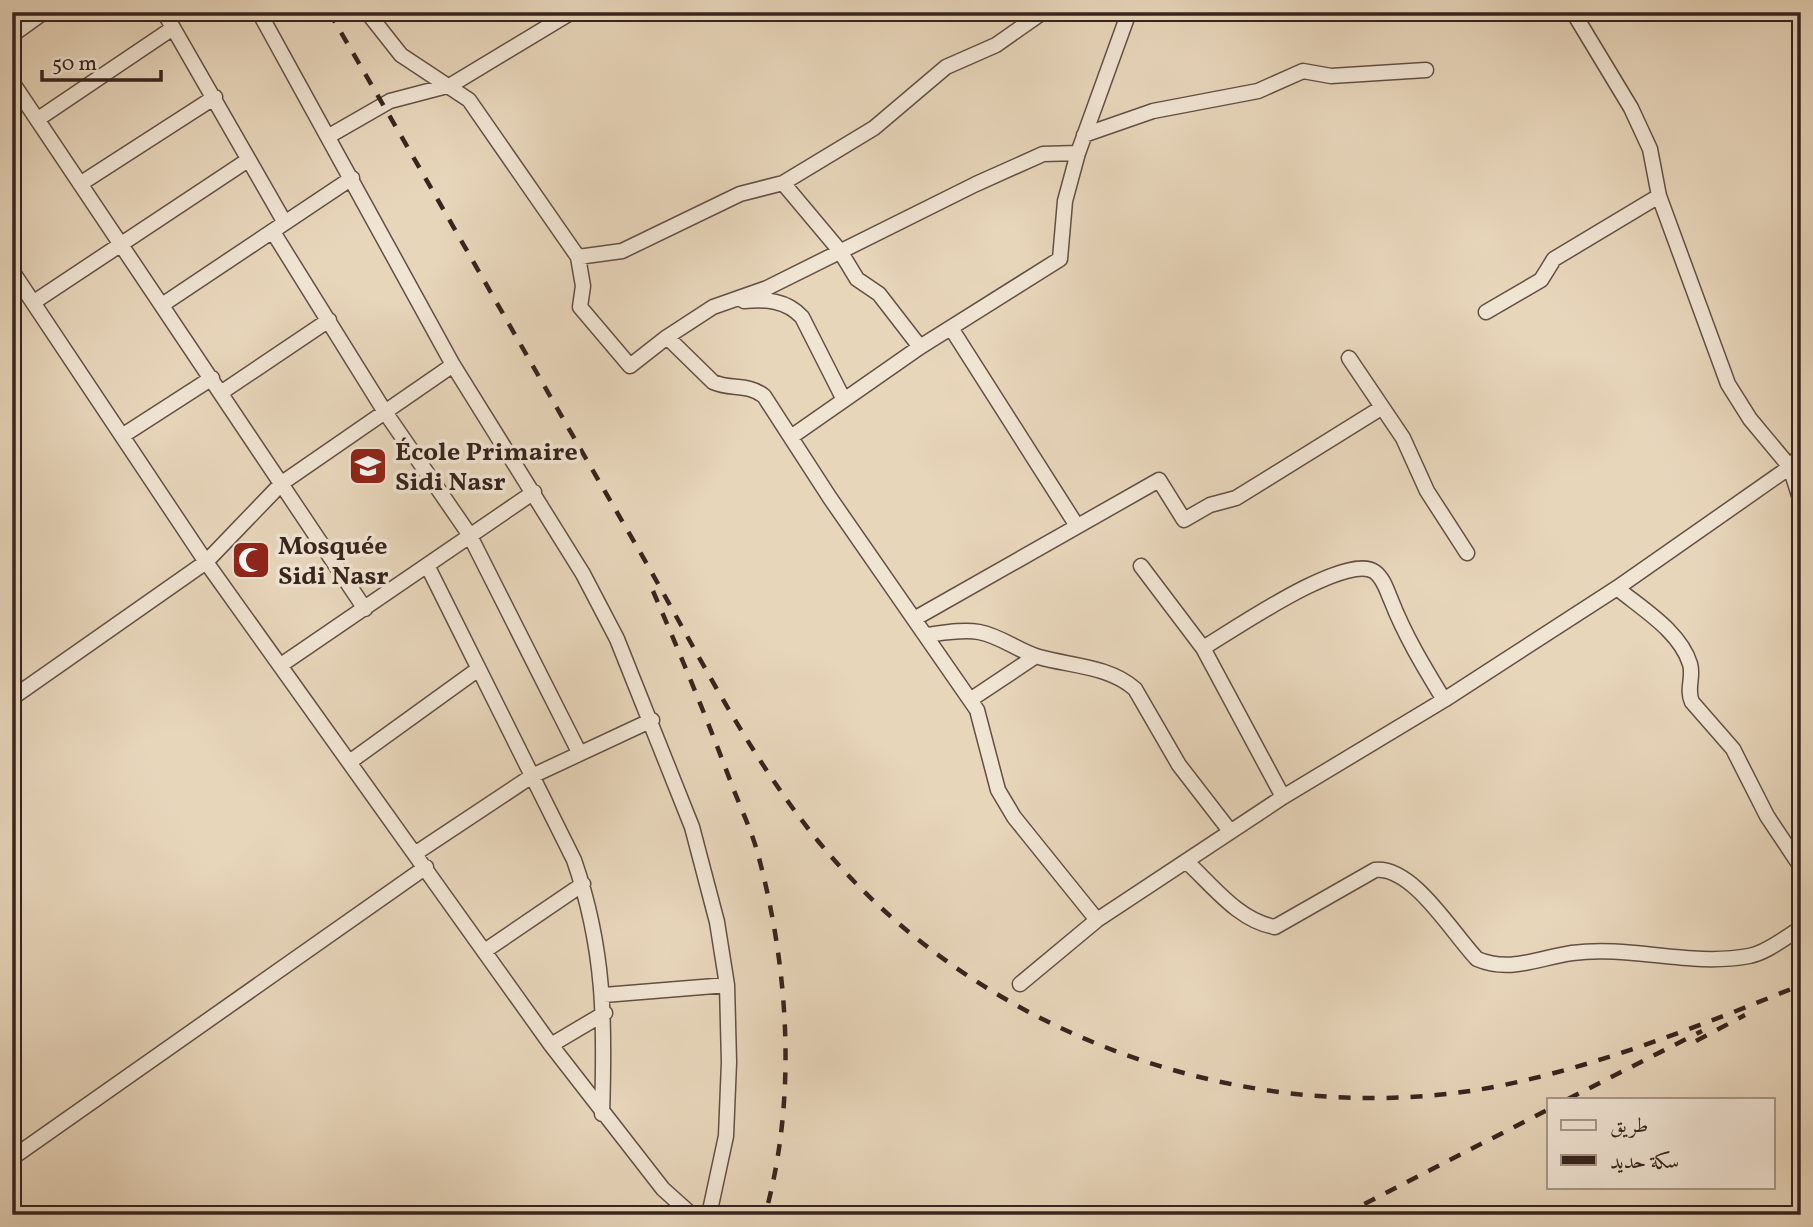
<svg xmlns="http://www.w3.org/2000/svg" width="1813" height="1227" font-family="Vollkorn,Amiri,serif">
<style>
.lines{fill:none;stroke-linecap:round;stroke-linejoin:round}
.minor-casing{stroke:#635045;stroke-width:17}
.minor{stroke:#f0e4d3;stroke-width:14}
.rail{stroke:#37241e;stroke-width:4.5;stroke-dasharray:12 12;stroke-linecap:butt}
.labels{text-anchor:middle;stroke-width:7;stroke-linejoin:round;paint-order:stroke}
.poi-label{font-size:26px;font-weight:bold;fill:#37241e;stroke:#f0e4d3;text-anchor:start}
</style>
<rect width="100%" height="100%" fill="#e8d6bb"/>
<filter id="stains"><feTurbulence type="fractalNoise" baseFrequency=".00286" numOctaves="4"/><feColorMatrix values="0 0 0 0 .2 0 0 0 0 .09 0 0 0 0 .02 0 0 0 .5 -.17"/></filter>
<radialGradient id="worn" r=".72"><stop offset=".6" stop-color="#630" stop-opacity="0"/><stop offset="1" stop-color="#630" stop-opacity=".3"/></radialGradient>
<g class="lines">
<g class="minor-casing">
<path id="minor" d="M 164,12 L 285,223
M 259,12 L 453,365 L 583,574 L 617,639 L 692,827 L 717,922 L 727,985 L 729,1062 L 726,1136 L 709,1215
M 367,12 L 401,55 L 469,100 L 578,257 L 583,286 L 580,307 L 630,366 L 667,337 L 713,382 C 730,390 748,383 764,396 L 830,498 L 977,710 L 998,790 L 1014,817 L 1097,920
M 1573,12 L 1631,108 L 1650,149 L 1659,196 L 1728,384 L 1750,419 L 1790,467 L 1801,502
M 12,35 L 44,12
M 12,82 L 365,609
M 38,119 L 173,28
M 1084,135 L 1153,111 L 1258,91 L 1303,71 L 1331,76 L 1426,70
M 329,136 L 390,101 L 451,85 L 572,12
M 783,183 L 840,251 L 857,279 L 879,294 L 920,347
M 80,184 L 215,97
M 273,232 L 385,412 L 469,534 L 579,752
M 578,257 L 622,251 L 740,194 L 783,183 L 874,128 L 946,67 L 996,45 L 1043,12
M 12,271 L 206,562 L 551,1045 L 663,1189 L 692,1215
M 744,301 C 766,299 786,300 802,317 L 844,400
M 34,302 L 248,160
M 162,305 L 352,178
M 1486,312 L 1541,280 L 1554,259 L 1659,196
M 951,328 L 1077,526
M 667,337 L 713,307 L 767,288 L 976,184 L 1043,154 L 1078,153
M 1349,358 L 1403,438 L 1427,491 L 1467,553
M 222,392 L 329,320
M 122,436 L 212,378
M 791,437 L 920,347 L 1060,259 L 1065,201 L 1078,153 L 1129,12
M 427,565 L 574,860 C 605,949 605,1022 602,1114
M 1141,566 L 1203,648 L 1283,797
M 1617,588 C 1642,609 1680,631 1690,664 C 1694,677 1686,689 1692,702 L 1733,749 L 1767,816 L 1801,867
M 914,619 L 1159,480 L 1184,520 L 1210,505 L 1236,498 L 1381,408
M 926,635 C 942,633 963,629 979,632 C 1001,636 1018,651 1039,657 C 1071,666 1109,666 1135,689 L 1179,765 L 1230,831
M 1203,648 C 1232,631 1347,551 1375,572 C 1384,579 1387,591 1391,600 C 1405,636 1424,667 1444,700
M 281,665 L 534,492
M 12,698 L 206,562 L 282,483 L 453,365
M 970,700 L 1036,656
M 351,761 L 477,670
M 416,853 L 532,776 L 652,720
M 1187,862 C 1213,886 1239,921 1275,927 L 1375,870 C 1413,866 1452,933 1477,959 C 1510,973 1538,958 1572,953 C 1631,945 1689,967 1749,956 C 1766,953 1786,937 1801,928
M 486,950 L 583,884
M 1020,984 L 1097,920 L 1283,797 L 1444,700 L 1617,588 L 1790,467 L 1801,454
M 604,995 L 727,985
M 551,1045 L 605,1013
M 12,1158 L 426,867"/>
</g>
<use href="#minor" class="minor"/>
<path class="rail" d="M 329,12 C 433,189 533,368 636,545 C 694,645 745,751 818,841 C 972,1029 1230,1126 1470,1091 C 1577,1075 1700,1026 1801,985
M 653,591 C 681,656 708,721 733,788 C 742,811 753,834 759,858 C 789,972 797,1100 765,1215
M 1696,1041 L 1745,1015
M 1568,1099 L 1702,1031
M 1343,1215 L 1549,1109"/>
</g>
<defs>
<g id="school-square" transform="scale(2.0125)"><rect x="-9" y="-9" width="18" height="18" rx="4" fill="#8f2418" stroke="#f0e4d3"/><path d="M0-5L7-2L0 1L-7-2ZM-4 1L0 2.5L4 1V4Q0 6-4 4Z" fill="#fff"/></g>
<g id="mosque-square" transform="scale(2.0125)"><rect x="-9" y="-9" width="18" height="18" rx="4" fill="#8f2418" stroke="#f0e4d3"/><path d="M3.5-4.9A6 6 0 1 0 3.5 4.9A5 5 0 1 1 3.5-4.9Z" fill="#fff"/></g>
</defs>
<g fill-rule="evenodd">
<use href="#school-square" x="368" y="466"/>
<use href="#mosque-square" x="251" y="560"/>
</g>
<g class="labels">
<g class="poi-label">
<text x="395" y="460">École Primaire<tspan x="395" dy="30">Sidi Nasr</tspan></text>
<text x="278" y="554">Mosquée<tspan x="278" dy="30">Sidi Nasr</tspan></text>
</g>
</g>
<rect width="1813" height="1227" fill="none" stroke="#e8d6bb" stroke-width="42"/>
<rect x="14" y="14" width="1785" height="1199" fill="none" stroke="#37241e" stroke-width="3.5"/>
<rect x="21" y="21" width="1771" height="1185" fill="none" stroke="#37241e" stroke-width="2"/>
<rect x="1547" y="1098" width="228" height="91" fill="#f0e4d3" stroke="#a6978b" stroke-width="2"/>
<rect x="1561" y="1120" width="35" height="10" fill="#f0e4d3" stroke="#a6978b" stroke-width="2"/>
<text x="1610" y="1132" font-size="21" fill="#37241e">طريق</text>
<rect x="1561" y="1155" width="35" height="10" fill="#37241e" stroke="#a6978b" stroke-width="2"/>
<text x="1610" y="1168" font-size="21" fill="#37241e">سكة حديد</text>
<path d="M42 70v10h119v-10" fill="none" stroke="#37241e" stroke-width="3.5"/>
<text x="52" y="70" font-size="21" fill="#37241e" stroke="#f0e4d3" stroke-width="5" paint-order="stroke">50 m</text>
<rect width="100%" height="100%" filter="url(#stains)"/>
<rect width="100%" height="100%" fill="url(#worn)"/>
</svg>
